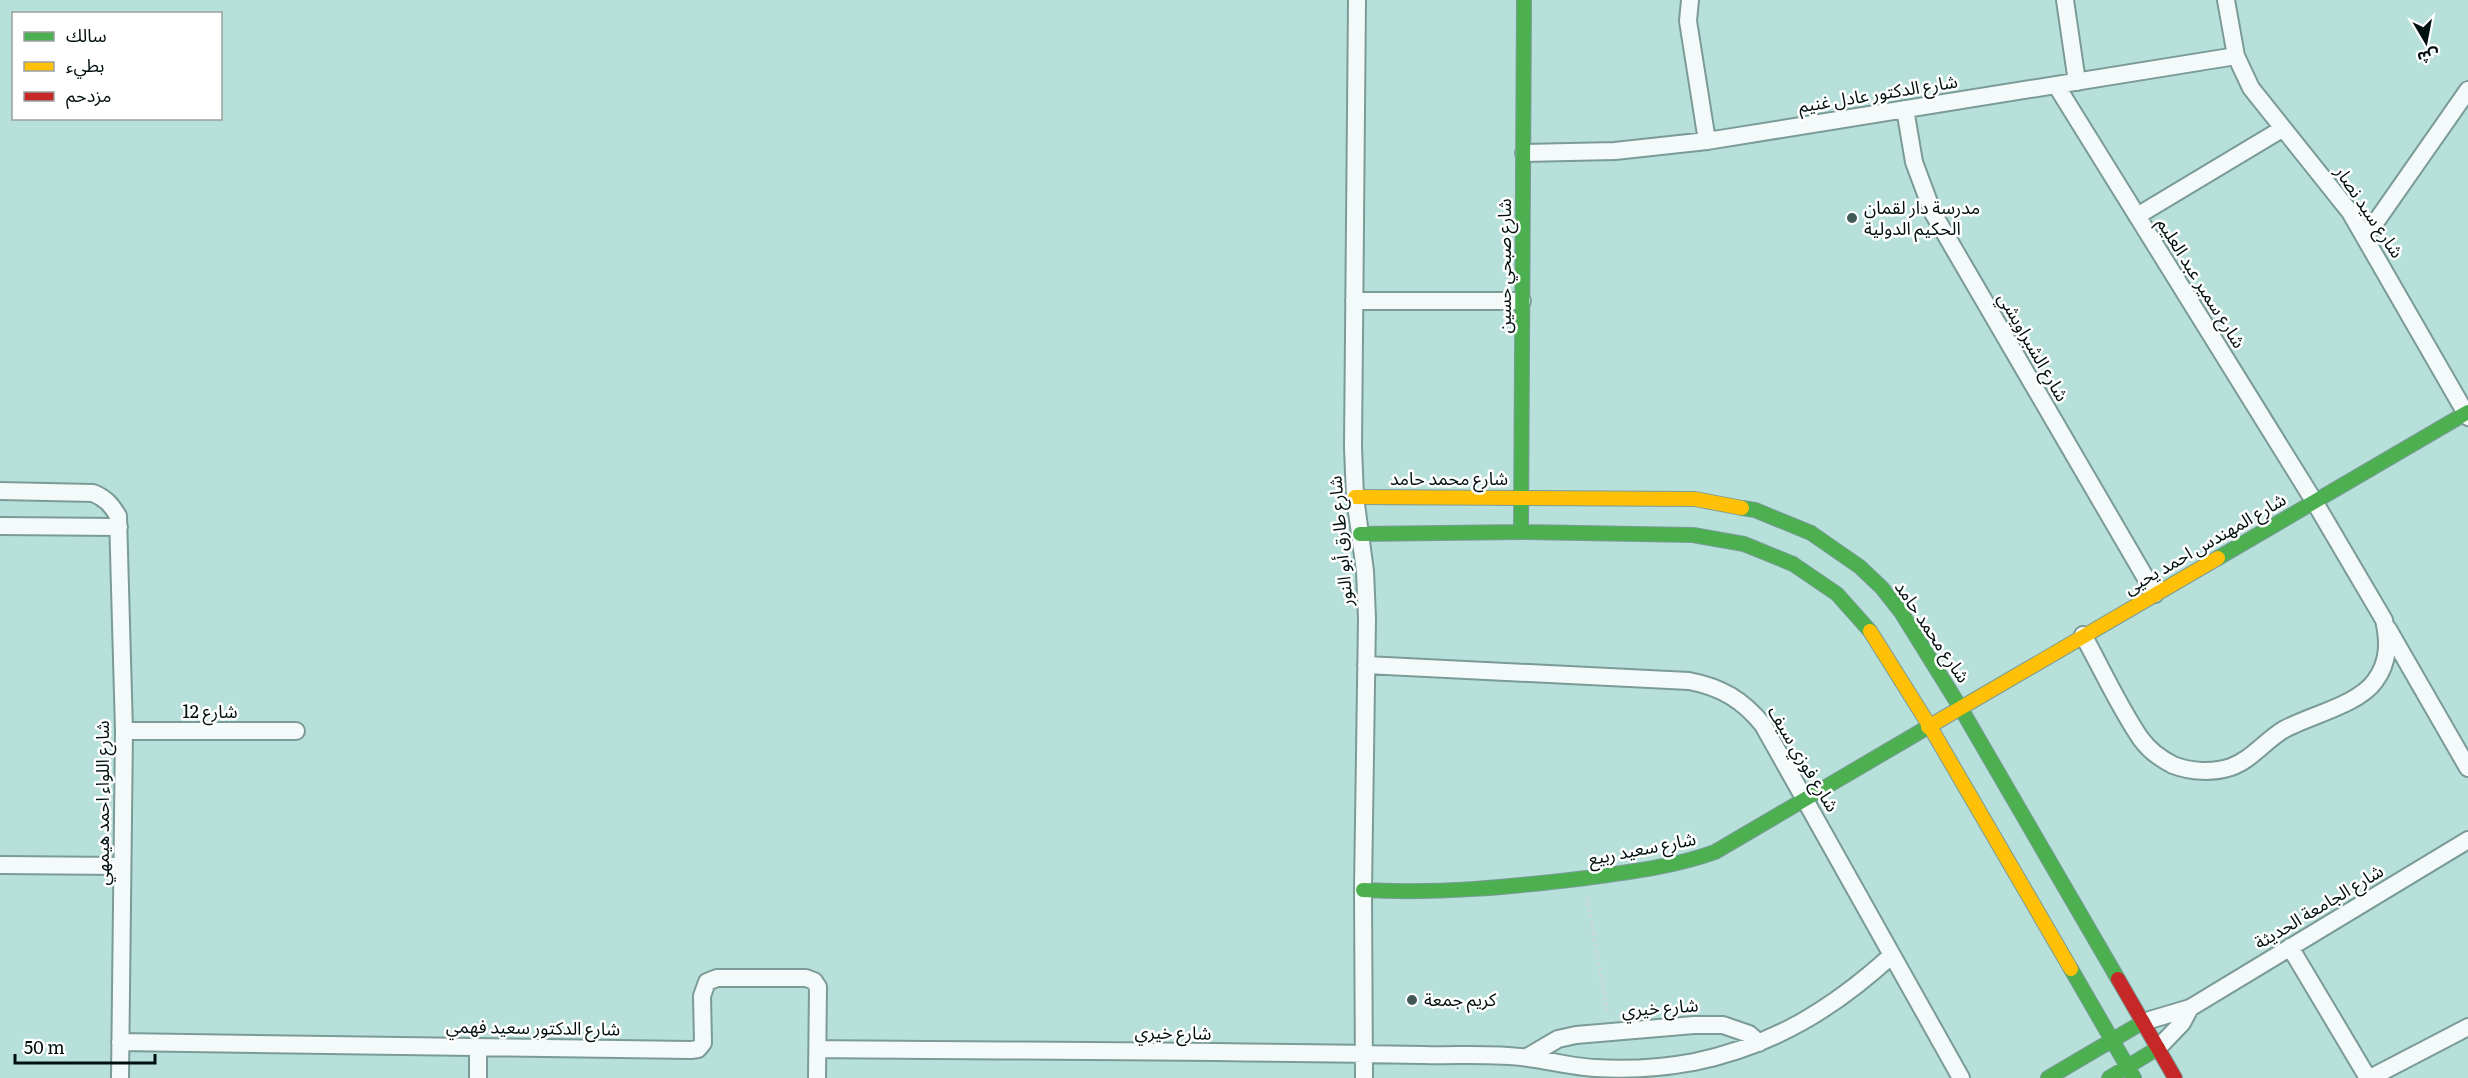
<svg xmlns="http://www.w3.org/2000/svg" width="2468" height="1078" font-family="Literata,'Noto Sans Arabic',serif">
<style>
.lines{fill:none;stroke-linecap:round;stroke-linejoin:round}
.street-casing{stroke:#7a9b97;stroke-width:20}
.fast-casing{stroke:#7a9b97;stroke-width:16}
.slow-casing{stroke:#7a9b97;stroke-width:16}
.jam-casing{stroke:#7a9b97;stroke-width:16}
.path{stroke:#cbd7d5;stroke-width:3;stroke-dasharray:3 3;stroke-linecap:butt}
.street{stroke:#f4fafa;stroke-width:16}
.fast{stroke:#4caf50;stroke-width:14}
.slow{stroke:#ffc107;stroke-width:14}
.jam{stroke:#c62828;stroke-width:14}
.poi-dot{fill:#405956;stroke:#fff;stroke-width:2}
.labels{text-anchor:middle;stroke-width:5;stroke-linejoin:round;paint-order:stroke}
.street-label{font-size:18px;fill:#00100f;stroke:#fff}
.poi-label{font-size:18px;fill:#00100f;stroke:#fff;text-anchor:start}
</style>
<rect width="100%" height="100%" fill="#b8e0db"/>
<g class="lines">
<g class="street-casing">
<path id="street" d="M 1357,0 L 1353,447 L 1355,497 L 1365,571 L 1367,618 L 1363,890 L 1364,1078
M 1690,0 L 1688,21 L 1707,141
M 2065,0 L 2077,82
M 2226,0 L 2236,56 L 2251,88 L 2350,212 L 2468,417
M 2056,85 L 2314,501 L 2384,620 C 2389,642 2389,662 2375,681 C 2358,705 2310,715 2283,730 C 2265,741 2251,760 2231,767 C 2213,773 2191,772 2173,765 C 2161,759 2149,750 2141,739 C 2119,707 2102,669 2083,635
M 1905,109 L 1914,162 L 1933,213 L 2155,594
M 1524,153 L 1615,151 L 1707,141 L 2236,56
M 2137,216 L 2282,129
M 2366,236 L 2468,90
M 1354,301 L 1522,301
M 0,491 L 93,493 C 105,498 111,504 118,516 L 124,731 L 120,1078
M 0,526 L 119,527
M 2388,629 L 2468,768
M 1366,665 L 1689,681 C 1721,687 1743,700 1763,725 L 1961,1078
M 124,731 L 296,731
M 0,865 L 122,866
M 2290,947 L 2368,1078
M 2143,1022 L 2190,1008 L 2468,840
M 120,1042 L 691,1050 L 698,1049 L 703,1043 L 702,996 L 707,982 L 717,978 L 806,978 L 814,981 L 818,987 L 817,1078
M 2158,1048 L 2182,1023 L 2190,1008
M 818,1049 C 1020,1051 1222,1051 1423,1055 C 1458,1056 1495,1053 1529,1058 C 1551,1061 1573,1067 1595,1068 C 1628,1070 1662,1068 1694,1062 C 1773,1046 1834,1008 1892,955
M 1527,1057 L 1558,1039 L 1576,1035 L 1694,1025 L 1723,1025 L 1749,1034 L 1759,1043
M 478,1078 L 478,1047
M 2370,1078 L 2468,1027"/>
</g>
<g class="fast-casing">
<path id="fast" d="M 1742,508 L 1755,510 L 1811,533 L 1860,567 L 1882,588 L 1901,612 L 1960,707 L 2118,979
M 1521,532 L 1524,0
M 1360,534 L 1521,532 L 1693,535 L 1744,544 L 1793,564 L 1837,594 L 1870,631
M 2218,558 L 2468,412
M 1363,890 C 1438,894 1511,887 1586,878 C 1630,872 1673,867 1715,852 L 1928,727
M 2071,969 L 2134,1078
M 2048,1078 L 2143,1022
M 2109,1078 L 2158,1048"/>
</g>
<g class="slow-casing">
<path id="slow" d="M 1355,497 L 1695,499 L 1742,508
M 1870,631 L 1929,725 L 2071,969
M 1928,727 L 2218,558"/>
</g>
<g class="jam-casing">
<path id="jam" d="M 2118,979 L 2175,1078"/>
</g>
<path class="path" d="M 1587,897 L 1608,1015"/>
<use href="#street" class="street"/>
<use href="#fast" class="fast"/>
<use href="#slow" class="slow"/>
<use href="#jam" class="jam"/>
</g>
<g class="poi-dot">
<circle cx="1852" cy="218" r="6"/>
<circle cx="1412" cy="1000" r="6"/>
</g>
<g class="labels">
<g class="street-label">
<text transform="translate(1878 94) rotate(-9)" y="6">شارع الدكتور عادل غنيم</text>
<text transform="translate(2369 212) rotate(56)" y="6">شارع سيد نصار</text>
<text transform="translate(1505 266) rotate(-90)" y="6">شارع صبحي حسين</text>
<text transform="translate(2201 283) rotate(58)" y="6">شارع سمير عبد العليم</text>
<text transform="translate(2033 347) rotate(60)" y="6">شارع الشبراويشي</text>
<text x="1449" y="485">شارع محمد حامد</text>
<text transform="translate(1341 541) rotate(-95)" y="6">شارع طارق أبو النور</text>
<text transform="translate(2205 544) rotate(-30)" y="6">شارع المهندس احمد يحيى</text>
<text transform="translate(1932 632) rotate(56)" y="6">شارع محمد حامد</text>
<text x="210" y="718">شارع 12</text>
<text transform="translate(1803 759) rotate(59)" y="6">شارع فوزي سيف</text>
<text transform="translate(103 803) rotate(-90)" y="6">شارع اللواء احمد هيمهي</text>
<text transform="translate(1642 849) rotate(-11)" y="6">شارع سعيد ربيع</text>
<text transform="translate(2319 907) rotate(-31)" y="6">شارع الجامعة الحديثة</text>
<text transform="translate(1660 1008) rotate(-4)" y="6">شارع خيري</text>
<text transform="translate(533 1028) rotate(1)" y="6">شارع الدكتور سعيد فهمي</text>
<text transform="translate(1173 1033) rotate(1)" y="6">شارع خيري</text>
</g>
<g class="poi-label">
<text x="1864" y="214">مدرسة دار لقمان<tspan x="1864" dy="21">الحكيم الدولية</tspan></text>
<text x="1424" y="1006">كريم جمعة</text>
</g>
</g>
<rect x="12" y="12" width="210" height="108" fill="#ffffff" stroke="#999f9f" stroke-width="1.5"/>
<rect x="24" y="32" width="30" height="9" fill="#4caf50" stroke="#999f9f" stroke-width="1.5"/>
<text x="66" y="42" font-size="18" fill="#00100f">سالك</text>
<rect x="24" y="62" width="30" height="9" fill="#ffc107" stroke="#999f9f" stroke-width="1.5"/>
<text x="66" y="72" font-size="18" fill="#00100f">بطيء</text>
<rect x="24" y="92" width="30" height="9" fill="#c62828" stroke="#999f9f" stroke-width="1.5"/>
<text x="66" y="102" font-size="18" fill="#00100f">مزدحم</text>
<g transform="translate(2426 42) rotate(170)" stroke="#ffffff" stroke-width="4.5" paint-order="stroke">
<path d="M0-4.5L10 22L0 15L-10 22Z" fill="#00100f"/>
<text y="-9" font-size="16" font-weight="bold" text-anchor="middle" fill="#00100f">ش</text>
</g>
<path d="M15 1054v9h140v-9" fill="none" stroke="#00100f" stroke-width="3"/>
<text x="24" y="1054" font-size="18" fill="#00100f" stroke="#ffffff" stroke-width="4.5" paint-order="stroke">50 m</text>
</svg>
